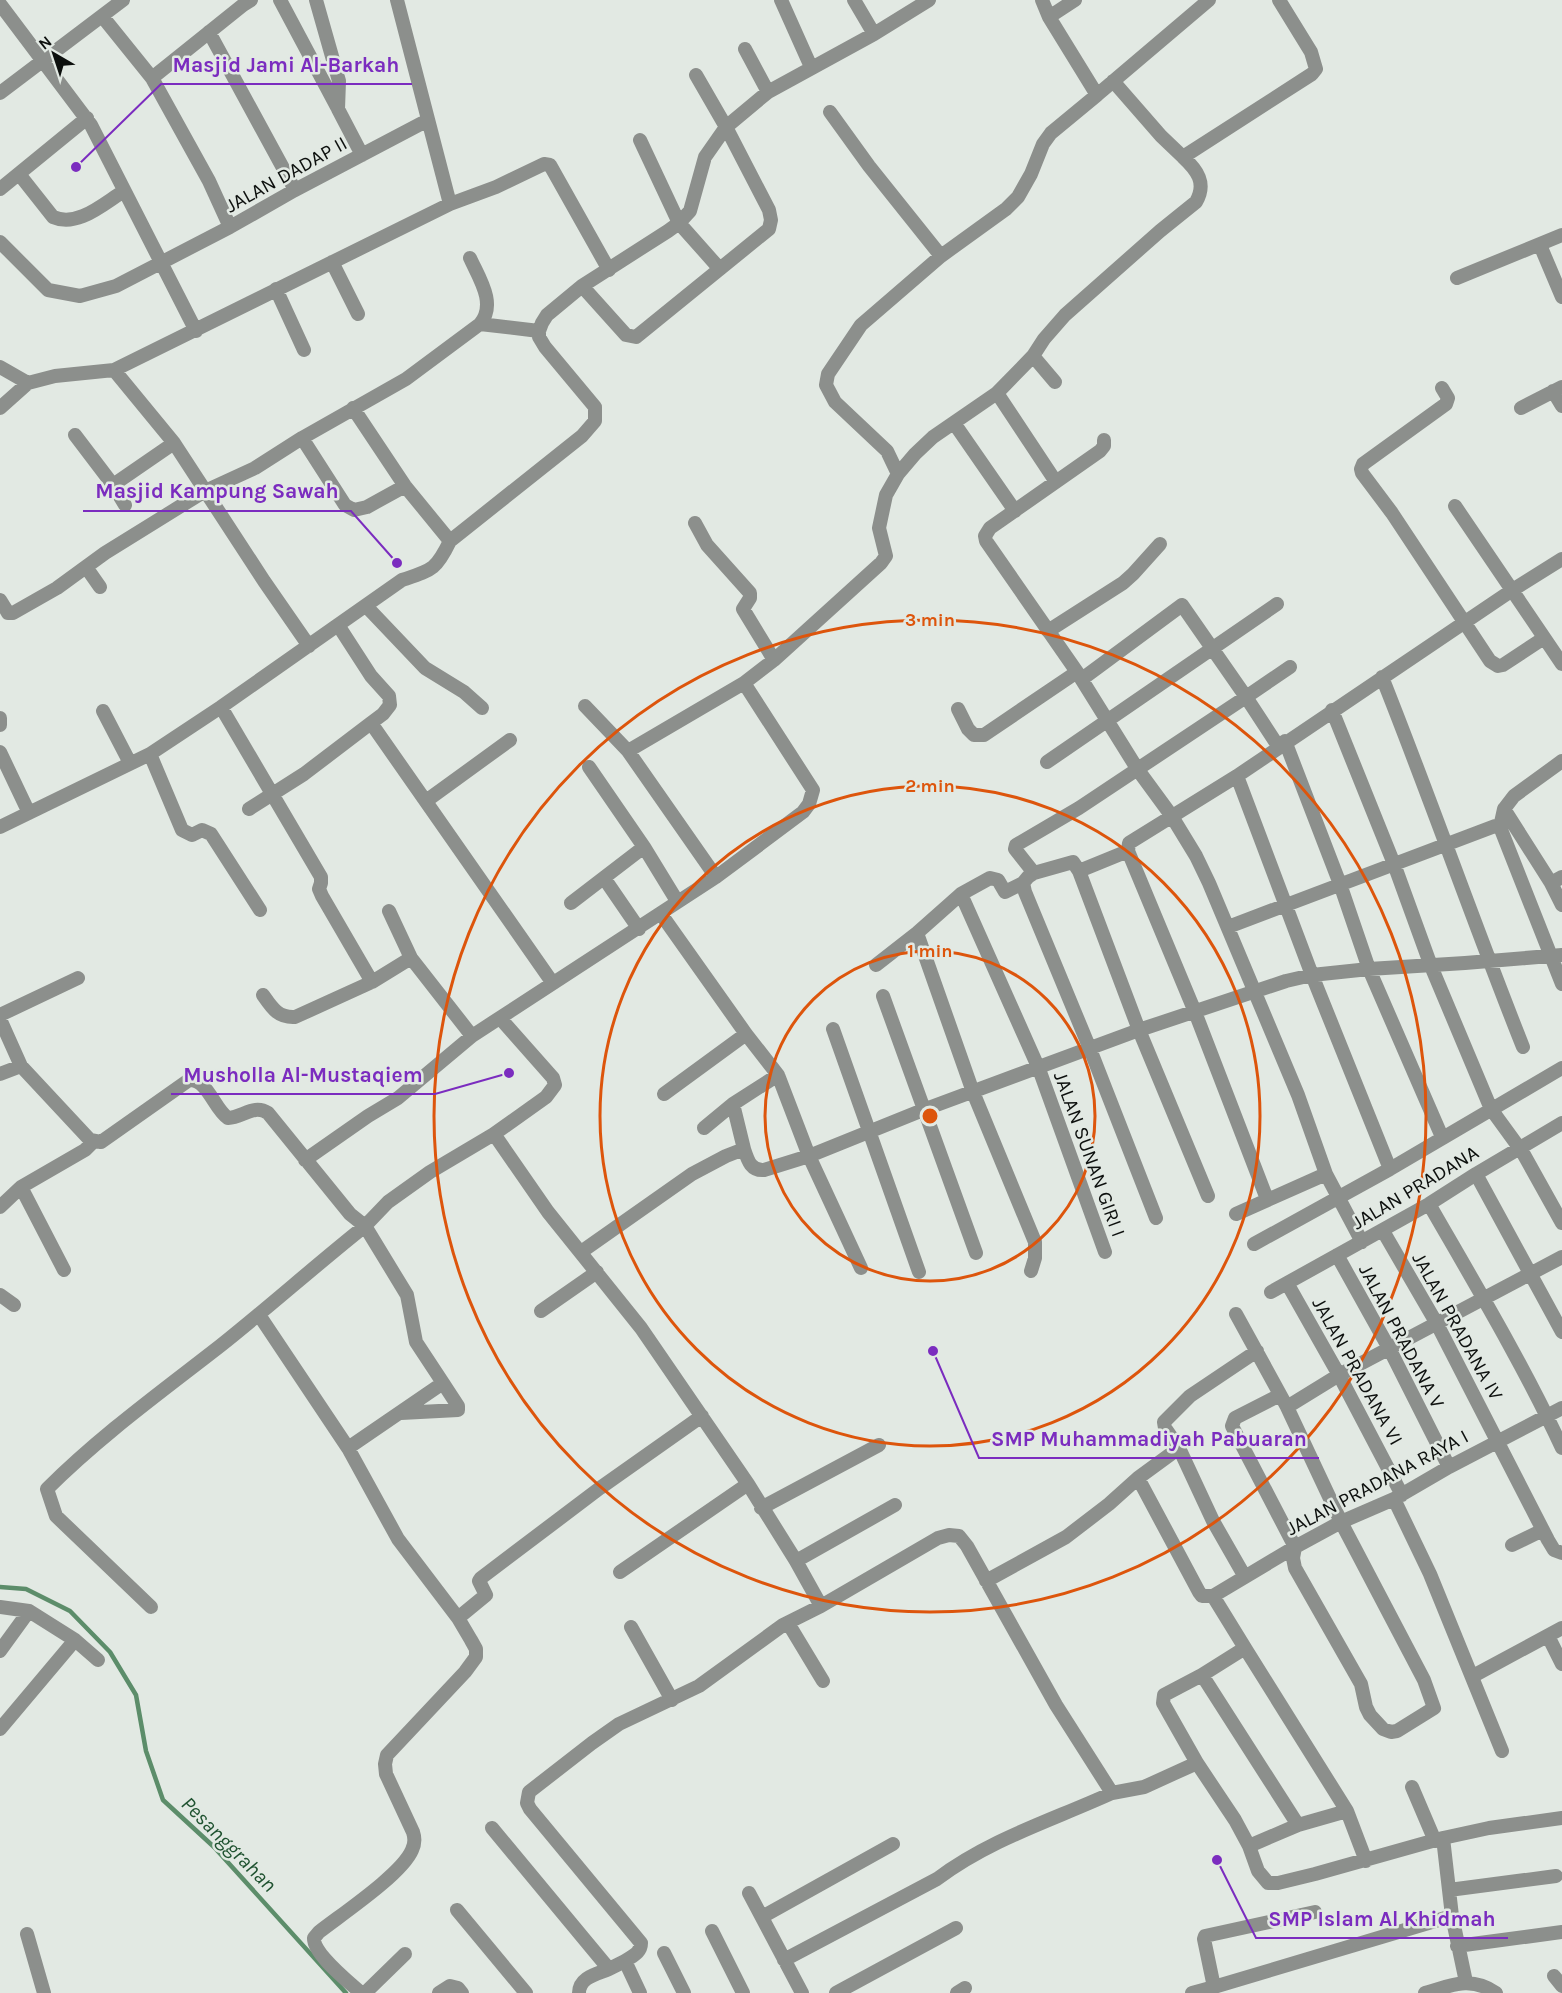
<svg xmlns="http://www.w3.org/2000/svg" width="1562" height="1993" font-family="Karla,sans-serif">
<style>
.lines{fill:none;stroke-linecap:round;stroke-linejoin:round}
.stream{stroke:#5c8d6a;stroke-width:4.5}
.minor{stroke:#8c8f8c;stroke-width:14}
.ring{fill:none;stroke:#dd550c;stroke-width:3}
.labels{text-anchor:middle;stroke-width:5;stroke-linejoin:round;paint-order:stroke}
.street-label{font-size:20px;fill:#0d100e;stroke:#e2e9e3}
.water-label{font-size:21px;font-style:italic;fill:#1f5230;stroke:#e2e9e3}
.centre{fill:#dd550c;stroke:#e2e9e3;stroke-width:3}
.ring-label{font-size:18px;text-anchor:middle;font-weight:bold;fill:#dd550c;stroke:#e2e9e3;stroke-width:5;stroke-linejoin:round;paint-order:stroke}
.leader{fill:none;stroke:#7b2cbf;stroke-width:2}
.callout-dot{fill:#7b2cbf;stroke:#e2e9e3;stroke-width:2}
.callout-label{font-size:21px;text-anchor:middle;font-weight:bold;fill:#7b2cbf;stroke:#e2e9e3;stroke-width:5;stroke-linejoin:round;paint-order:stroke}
</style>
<rect width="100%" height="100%" fill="#e2e9e3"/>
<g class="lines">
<path class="stream" d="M 0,1587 L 26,1589 L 70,1611 L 110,1652 L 136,1695 L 146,1751 L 163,1800 L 214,1847 L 346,1993"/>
<path class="minor" d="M 280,0 L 337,107
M 316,0 L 339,81 L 338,109 L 362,155
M 781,0 L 811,67
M 854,0 L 874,34
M 0,4 L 91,125 L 196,331
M 102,16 L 152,78 L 209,181 L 230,227
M 1049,17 L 1075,0
M 209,32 L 295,190
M 745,49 L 768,92
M 152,78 L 243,5 L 251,0
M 1113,81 L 1161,136 L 1183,157 L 1312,74 L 1316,69 L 1311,52 L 1279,0
M 0,93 L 123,0
M 1097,95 L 1209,0
M 830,112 L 869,166 L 941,256
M 640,140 L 679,223 L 719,268
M 19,174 L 53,217 C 78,228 104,203 124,191
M 0,189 L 87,118
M 450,204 L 496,187 L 544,164 L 550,165 L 609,270
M 0,242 L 48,290 L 80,296 L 116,286 L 230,227 L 295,190 L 428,120
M 1540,245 L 1562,297
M 332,262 L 358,314
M 1457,278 L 1562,235
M 582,286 L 626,335 L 636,337 L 769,229 L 771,220 L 769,210 L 726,127 L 696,75
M 276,289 L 304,350
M 480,324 L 539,331
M 1033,356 L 1055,382
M 0,367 L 28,383 L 55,376 L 114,370 L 450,204 L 397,0
M 114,370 L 174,443 L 264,581 L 309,646
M 1442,388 L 1448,398 L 1446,404 L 1363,464 L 1361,469 L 1362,473 L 1392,513 L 1490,661 L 1498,666 L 1503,665 L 1544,638
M 1553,391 L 1562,406
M 997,393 L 1056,482
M 0,408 L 28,383
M 353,408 L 405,486 L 450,541
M 1521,408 L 1562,387
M 954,423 L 1015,511
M 75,435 L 113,485 L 125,505
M 302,438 L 345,505 L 354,510 L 367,507 L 405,486
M 1104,440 L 1104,446 L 1100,451 L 990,528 L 985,536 L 986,541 L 1077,672 L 1138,770 L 1171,815 L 1196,856 L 1209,883 L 1298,1095 L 1326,1174 L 1362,1242
M 898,474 L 887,451 L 835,402 L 826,385 L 828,374 L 861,325 L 941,256 L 1006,209 L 1018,197 L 1031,174 L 1043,144 L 1051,133 L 1097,95 L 1049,17 L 1042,0
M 113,485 L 174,443
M 1455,506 L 1562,664
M 695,523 L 707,545 L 750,593 L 750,598 L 743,609 L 774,660
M 86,567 L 100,587
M 0,600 L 8,613 L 13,613 L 57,588 L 105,553 L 205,491 L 255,468 L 302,438 L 406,379 L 480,324 C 497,304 479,278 470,258
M 366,606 L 425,668 L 464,692 L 482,708
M 338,625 L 371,676 L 389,696 L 390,705 L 383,714 L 371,723 L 552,982
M 1048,631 L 1123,583 L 1133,574 L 1160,544
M 1382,677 C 1431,800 1474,924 1523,1047
M 1082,679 L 1182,605 L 1246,697 L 1290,667
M 585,706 L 628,751
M 221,707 L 321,877 L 321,883 L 319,889 L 322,896 L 372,982
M 958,709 L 968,729 L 974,735 L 984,735 L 1077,672
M 1332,710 L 1394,864 L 1431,966 L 1491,1109 L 1523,1153 L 1562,1223
M 103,711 L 130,763
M 0,718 L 0,725
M 1285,741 L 1340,884 L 1369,969 L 1442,1137
M 0,752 L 29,813
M 150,754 L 182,830 L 192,835 L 202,830 L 211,834 L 260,910
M 1047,762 L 1277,604
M 589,767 L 644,847 L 677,901
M 1237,776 L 1312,975 L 1390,1169
M 426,801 L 510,740
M 249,809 L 304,774 L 371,723
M 1504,809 L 1551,883
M 0,827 L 150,754 L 221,707 L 402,580 C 432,570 436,570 450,541 L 582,436 L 595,421 L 595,407 L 545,347 L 539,337 L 539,331 L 542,323 L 547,315 L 582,286 L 668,231 L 679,223 L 690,211 L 705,157 L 726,127 L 768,92 L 874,34 L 929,0
M 1500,827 L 1562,984
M 1500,827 L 1504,809 L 1514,796 L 1562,761
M 1128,851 L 1195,1012 L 1267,1199
M 1079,871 L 1128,851 L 1129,843 L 1237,776 L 1511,591 L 1562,559
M 1034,873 L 1073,862 L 1079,871 L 1139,1030 L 1208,1196
M 716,877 L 628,751 L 744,683
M 1562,877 L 1551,883 L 1562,905
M 604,878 L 639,929
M 961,894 L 1039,1069 L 1105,1252
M 571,903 L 644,847
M 389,911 L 411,958 L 472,1036
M 661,914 L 746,1034 L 778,1075
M 1228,927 L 1495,826 L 1500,827
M 917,933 L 973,1092 L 1035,1242 L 1035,1258 L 1031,1271
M 876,965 L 917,933 L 961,894 L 990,878 L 998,880 L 1005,892 L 1023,883
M 263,995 C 272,1008 278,1018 295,1017 L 372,982 L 411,958
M 883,996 L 976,1253
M 0,1015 L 78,978
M 0,1019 L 21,1066 L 90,1140 L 101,1142 L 189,1080 C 208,1079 214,1109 228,1118 C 243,1117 254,1104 268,1113 L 350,1214 L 365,1226 L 388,1202 L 430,1172 L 494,1134 L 548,1212 L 641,1328 L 748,1484 L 796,1561 L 821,1606 L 938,1538 L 949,1535 L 959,1536 L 967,1546 L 1056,1705 L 1112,1793 L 1144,1787 L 1197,1763 L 1235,1820 L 1249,1846 L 1258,1871 L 1268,1883 L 1278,1883 L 1315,1874 L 1443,1838 L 1489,1828 L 1562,1818
M 833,1029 L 919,1272
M 0,1074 L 21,1066
M 664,1094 L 746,1034
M 733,1104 L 744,1149
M 704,1128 L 733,1104 L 778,1075 L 809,1156 L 861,1268
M 494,1134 L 546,1097 L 555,1085 L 553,1078 L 500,1018
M 305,1160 L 368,1116 L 398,1098 L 472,1036 L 716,877 L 803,812 L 809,804 L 813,790 L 744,683 L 774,660 L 881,563 L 886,556 L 879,528 L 886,495 L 898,474 L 915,454 L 933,437 L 997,393 L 1033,356 L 1044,339 L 1065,315 L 1160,231 L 1196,202 C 1207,183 1197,170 1183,157
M 1476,1174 L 1562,1332
M 21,1187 L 64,1270
M 1429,1204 C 1475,1284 1523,1364 1562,1448
M 0,1207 L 21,1187 L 85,1150 L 93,1142
M 1236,1214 L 1326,1174
M 1156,1218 L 1090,1049 L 1025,892 L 1023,883 L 1028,877 L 1034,873 L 1015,849 L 1016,845 L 1079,808 L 1246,697 L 1278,746
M 1383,1231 L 1437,1324 L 1548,1540 L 1554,1550 L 1562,1553
M 1254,1244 L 1390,1169 L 1562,1068
M 581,1252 L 692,1174 L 726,1156 L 744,1149 C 748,1161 751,1171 764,1170 L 809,1156 L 923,1110 L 1139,1030 L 1286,981 L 1312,975 L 1369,969 L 1465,963 L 1562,955
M 1337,1255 L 1390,1350 L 1449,1467
M 1287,1283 L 1339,1375 L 1402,1495
M 1271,1292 L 1429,1204 L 1476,1174 L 1562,1123
M 0,1295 L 14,1305
M 541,1311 L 597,1272
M 1236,1314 L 1287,1407 L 1341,1522 L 1424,1680 L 1434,1708 L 1397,1731 L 1391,1732 L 1383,1729 L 1370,1715 L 1366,1707 L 1361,1684 L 1295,1568 L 1293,1558 L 1295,1547 L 1232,1426 L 1235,1418 L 1280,1395
M 259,1315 L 348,1448 L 398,1539 L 458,1618 L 471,1640 L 476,1649 L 476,1657 L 465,1672 L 387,1755 L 385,1764 L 386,1774 L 413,1832 C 415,1838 415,1844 412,1850 C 402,1874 342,1914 319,1932 L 314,1938 C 313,1954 349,1982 361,1993
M 1287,1407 L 1339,1375 L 1562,1257
M 401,1413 L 458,1410 L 458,1406 L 443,1383
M 1138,1478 L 1199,1592 L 1202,1596 L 1213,1596
M 1394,1499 L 1430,1574 L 1502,1751
M 761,1508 L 879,1445
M 1512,1545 L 1543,1530
M 796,1561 L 895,1505
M 620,1572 L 748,1484
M 1245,1577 L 1213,1521 L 1179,1448 L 1165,1428 L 1164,1422 L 1190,1396 L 1257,1351
M 986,1581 L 1066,1537 L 1109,1504 L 1138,1478 L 1179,1448
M 1213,1596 L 1295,1547 L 1341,1522 L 1394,1499 L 1449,1467 L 1562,1408
M 1213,1596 L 1245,1648 L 1202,1675 L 1298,1825
M 0,1607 L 29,1611 L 75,1640 L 98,1660
M 151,1607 L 56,1516 L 47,1489 C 100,1436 161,1392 220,1346 C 269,1307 316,1265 365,1226 L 407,1295 L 416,1342 L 443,1383 L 348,1448
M 458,1618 L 486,1595 L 479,1581 L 481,1578 L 600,1488 L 702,1416
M 788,1623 L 823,1681
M 631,1627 L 672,1700
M 1548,1636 L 1562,1664
M 1245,1648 L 1347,1811
M 0,1651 L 29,1611
M 1473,1676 L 1562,1628
M 0,1729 L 75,1640
M 1197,1763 L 1163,1703 L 1164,1695 L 1202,1675
M 1412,1787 L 1435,1841
M 492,1828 L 609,1969 L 625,1961
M 1443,1838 L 1452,1916 L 1466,1982
M 1249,1846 L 1298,1825 L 1347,1811 L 1366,1861
M 1449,1890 L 1556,1876
M 749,1893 L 802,1993
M 457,1910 L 526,1993
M 1315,1912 L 1205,1936 L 1204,1939 L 1214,1987 L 1452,1916
M 762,1917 L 893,1844
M 712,1931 L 743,1993
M 27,1934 L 44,1993
M 1457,1946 L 1562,1932
M 664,1953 L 684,1993
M 784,1960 L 937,1879 C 990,1839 1053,1820 1112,1793
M 1554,1976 L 1562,1986
M 365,1993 L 405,1954
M 439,1993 L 450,1986 L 458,1988 L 462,1993
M 579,1993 C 579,1977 597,1974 609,1969
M 640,1993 L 625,1961 C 632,1956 641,1953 641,1943 L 530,1809 L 527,1803 L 529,1792 L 592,1743 L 619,1724 L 699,1686 L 783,1625 L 821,1606
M 836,1993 L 956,1928
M 957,1993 L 965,1988
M 1192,1993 L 1214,1987
M 1425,1993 C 1452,1985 1471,1976 1496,1993"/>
</g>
<g class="ring">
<circle cx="930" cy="1116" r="165"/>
<circle cx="930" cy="1116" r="330"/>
<circle cx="930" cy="1116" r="496"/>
</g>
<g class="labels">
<g class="street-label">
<text transform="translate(286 174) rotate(-29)" y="7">JALAN DADAP II</text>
<text transform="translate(1090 1154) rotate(70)" y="7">JALAN SUNAN GIRI I</text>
<text transform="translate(1415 1187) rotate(-31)" y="7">JALAN PRADANA</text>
<text transform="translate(1458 1326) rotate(61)" y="7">JALAN PRADANA IV</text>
<text transform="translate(1402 1336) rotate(62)" y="7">JALAN PRADANA V</text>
<text transform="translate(1358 1371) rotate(61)" y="7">JALAN PRADANA VI</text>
<text transform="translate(1377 1482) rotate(-28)" y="7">JALAN PRADANA RAYA I</text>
</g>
<g class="water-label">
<text transform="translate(229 1844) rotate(45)" y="7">Pesanggrahan</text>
</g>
</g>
<circle cx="930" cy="1116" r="9" class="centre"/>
<g class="ring-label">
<text x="930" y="626">3 min</text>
<text x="930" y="792">2 min</text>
<text x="930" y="957">1 min</text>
</g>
<path class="leader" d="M76 167L161 84H412M397 563L351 511H83M509 1073L435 1094H171M933 1351L979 1458H1319M1217 1860L1256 1938H1508"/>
<g class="callout-dot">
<circle cx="76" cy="167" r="6"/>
<circle cx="397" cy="563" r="6"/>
<circle cx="509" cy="1073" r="6"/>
<circle cx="933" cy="1351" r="6"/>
<circle cx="1217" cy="1860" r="6"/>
</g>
<g class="callout-label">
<text x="286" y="72">Masjid Jami Al-Barkah</text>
<text x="217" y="498">Masjid Kampung Sawah</text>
<text x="303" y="1082">Musholla Al-Mustaqiem</text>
<text x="1149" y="1446">SMP Muhammadiyah Pabuaran</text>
<text x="1382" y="1926">SMP Islam Al Khidmah</text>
</g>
<g transform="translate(54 54) rotate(321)" stroke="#e2e9e3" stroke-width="4.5" paint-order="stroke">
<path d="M0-4.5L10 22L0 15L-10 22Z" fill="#0d100e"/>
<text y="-9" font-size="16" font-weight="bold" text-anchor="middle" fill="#0d100e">N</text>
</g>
</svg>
